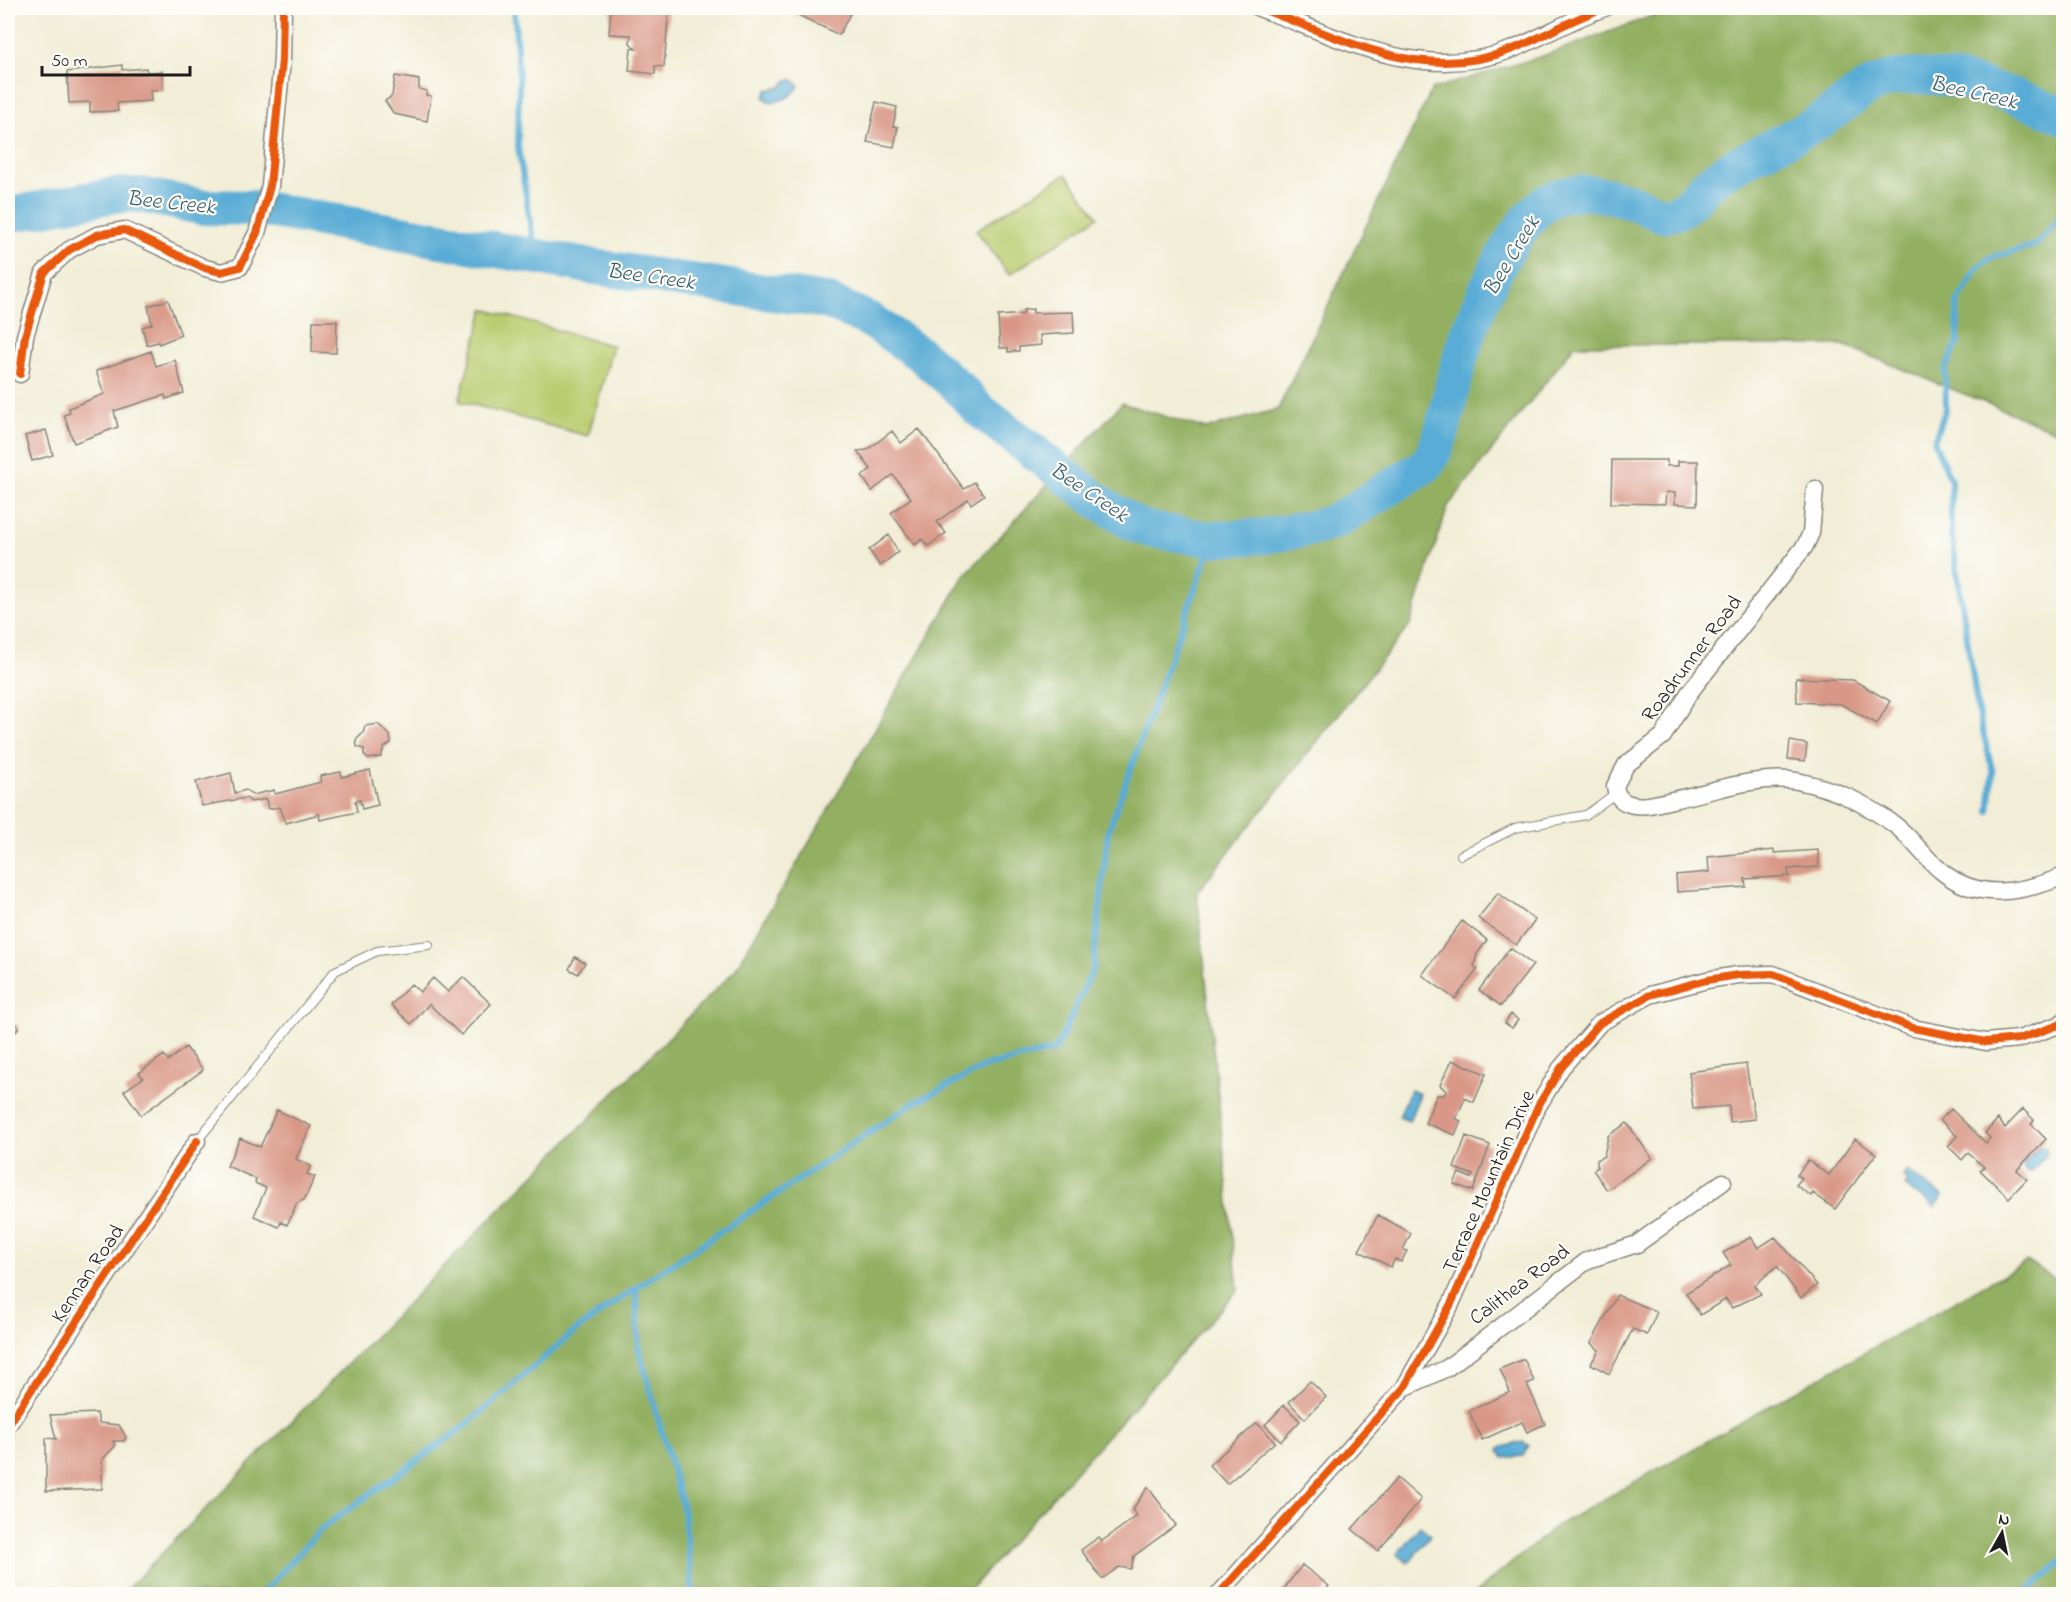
<svg xmlns="http://www.w3.org/2000/svg" width="2071" height="1602" font-family="'Indie Flower',sans-serif">
<style>
.green{fill:#bacc6f;stroke:#6b7446;stroke-width:1.5}
.forest{fill:#93b062;stroke:#58663f;stroke-width:1.5}
.water{fill:#59acd5;stroke:#3a6478;stroke-width:1.5}
.lines{fill:none;stroke-linecap:round;stroke-linejoin:round}
.stream{stroke:#59acd5;stroke-width:6}
.river{stroke:#59acd5;stroke-width:36}
.building{fill:#d99887}
.service-casing{stroke:#868479;stroke-width:10}
.minor-casing{stroke:#868479;stroke-width:19}
.service{stroke:#fff;stroke-width:8}
.minor{stroke:#fff;stroke-width:16}
.cycleway-casing{stroke:#fdfcf7;stroke-width:11}
.cycleway{stroke:#e8590c;stroke-width:8}
.labels{text-anchor:middle;stroke-width:4.5;stroke-linejoin:round;paint-order:stroke}
.street-label{font-size:21px;fill:#1c1c1c;stroke:#fdfcf7}
.water-label{font-size:22px;font-style:italic;fill:#375d6f;stroke:#fdfcf7}
</style>
<rect width="100%" height="100%" fill="#fdfcf7"/>
<filter id="ink" filterUnits="userSpaceOnUse"><feTurbulence type="fractalNoise" baseFrequency=".0167" numOctaves="2"/><feDisplacementMap in="SourceGraphic" scale="12" xChannelSelector="R" yChannelSelector="G"/><feConvolveMatrix kernelMatrix="1 2 1 2 8 2 1 2 1" color-interpolation-filters="sRGB"/></filter>
<filter id="wash" filterUnits="userSpaceOnUse"><feTurbulence type="fractalNoise" baseFrequency=".008" numOctaves="4" result="noise"/><feDisplacementMap in="SourceGraphic" scale="24" xChannelSelector="R" yChannelSelector="G"/><feGaussianBlur stdDeviation="1.35" result="paint"/><feColorMatrix in="noise" values="0 0 0 0 0 0 0 0 0 0 0 0 0 0 0 0 0 1.4 0 .05"/><feComposite in="paint" operator="in"/></filter>
<g filter="url(#wash)">
<rect width="100%" height="100%" fill="#f1edd6"/>
<path class="green" d="M 1066,174 L 1098,217 L 1009,275 L 976,230 Z
M 484,309 L 613,346 L 588,436 L 459,401 Z"/>
<path class="forest" d="M 1674,8 L 2063,8 L 2063,434 L 1843,345 L 1575,345 L 1448,506 L 1410,625 L 1197,892 L 1238,1290 L 966,1594 L 122,1594 L 735,970 L 964,576 L 1122,403 L 1206,429 L 1278,409 L 1432,89 L 1543,56 Z
M 2027,1261 L 2063,1284 L 2063,1594 L 1474,1594 L 1558,1525 Z"/>
<path class="water" d="M 787,80 L 794,80 L 799,86 C 792,97 783,102 769,102 L 764,97 L 767,90 L 781,87 Z
M 1410,1090 L 1420,1094 L 1409,1121 L 1399,1117 Z
M 2040,1146 L 2046,1147 L 2047,1154 L 2032,1172 L 2026,1172 L 2022,1165 Z
M 1907,1171 L 1943,1196 L 1935,1207 L 1905,1186 L 1908,1180 L 1903,1177 Z
M 1522,1442 L 1529,1445 L 1523,1456 L 1504,1458 L 1499,1452 L 1499,1448 Z
M 1420,1526 L 1431,1535 L 1408,1563 L 1397,1554 Z"/>
<g class="lines">
<path class="stream" d="M 514,8 L 519,79 L 518,147 L 536,257
M 1989,811 L 1993,773 L 1978,711 L 1951,532 L 1951,481 L 1934,441 L 1946,408 L 1945,370 L 1958,342 L 1957,303 L 1978,267 L 1990,258 L 2036,245 L 2064,214
M 262,1594 L 321,1529 L 464,1427 L 575,1331 L 636,1288
M 693,1594 L 683,1508 L 639,1350 L 636,1288 L 912,1104 L 986,1066 L 1056,1050 L 1093,969 L 1108,832 L 1207,556 L 1211,539
M 2025,1594 L 2064,1559"/>
<path class="river" d="M 8,215 L 114,195 L 140,195 L 202,207 L 257,208 L 595,267 L 827,301 L 870,320 L 921,355 L 959,388 L 978,409 L 1099,502 L 1134,524 L 1151,530 L 1211,539 L 1265,536 L 1318,527 L 1338,520 L 1426,465 C 1443,443 1446,411 1453,384 C 1467,330 1496,254 1534,213 C 1561,183 1606,192 1640,205 C 1650,209 1658,216 1670,214 C 1689,210 1697,192 1712,181 C 1718,176 1724,172 1731,168 C 1758,152 1788,140 1815,124 C 1836,112 1853,94 1876,84 C 1927,61 2016,94 2064,117"/>
</g>
<g id="blocks">
<path class="building" d="M 611,8 L 669,8 L 664,67 L 655,66 L 655,74 L 629,71 L 631,48 L 636,49 L 630,43 L 631,35 L 609,34 Z
M 784,8 L 853,8 L 839,35 Z
M 122,65 L 122,70 L 146,68 L 147,72 L 162,71 L 163,90 L 150,91 L 151,101 L 117,103 L 118,111 L 90,112 L 90,102 L 69,103 L 67,72 Z
M 395,76 L 419,80 L 419,89 L 427,91 L 426,95 L 431,96 L 427,121 L 394,114 L 385,101 L 392,96 Z
M 876,102 L 897,107 L 893,126 L 898,127 L 894,147 L 867,142 Z
M 168,300 L 181,335 L 159,344 L 158,342 L 147,345 L 142,327 L 152,324 L 148,306 Z
M 1033,309 L 1033,313 L 1073,312 L 1074,333 L 1040,335 L 1041,345 L 1019,347 L 1019,351 L 1008,352 L 1008,348 L 1000,348 L 998,316 L 1024,314 L 1023,310 Z
M 313,321 L 337,321 L 336,353 L 312,352 Z
M 151,351 L 156,366 L 175,360 L 184,393 L 166,399 L 165,395 L 114,411 L 118,427 L 74,443 L 64,415 L 70,413 L 69,408 L 104,394 L 96,371 Z
M 919,429 L 964,489 L 974,482 L 984,495 L 971,504 L 968,499 L 937,522 L 946,533 L 928,546 L 922,539 L 915,545 L 891,513 L 911,498 L 893,475 L 872,491 L 862,476 L 871,469 L 857,451 L 867,450 L 892,431 L 901,443 Z
M 46,430 L 53,455 L 32,461 L 25,436 Z
M 1612,460 L 1667,460 L 1667,466 L 1678,466 L 1678,461 L 1698,461 L 1697,505 L 1675,504 L 1675,493 L 1666,492 L 1665,504 L 1611,503 Z
M 889,535 L 898,552 L 880,566 L 869,550 Z
M 1796,678 L 1853,680 L 1890,701 L 1877,724 L 1841,704 L 1797,702 Z
M 378,724 L 390,735 L 391,743 L 384,748 L 381,757 L 368,759 L 364,755 L 364,749 L 357,747 L 356,740 L 363,733 L 365,726 Z
M 1790,741 L 1807,744 L 1805,761 L 1788,759 Z
M 370,770 L 378,805 L 362,809 L 360,800 L 355,801 L 357,812 L 320,820 L 319,814 L 286,823 L 280,807 L 268,809 L 266,799 L 251,802 L 246,798 L 202,806 L 196,782 L 231,773 L 235,793 L 246,790 L 253,795 L 274,790 L 275,794 L 321,782 L 320,776 L 341,772 L 342,777 Z
M 1774,850 L 1774,853 L 1818,850 L 1819,867 L 1788,869 L 1789,876 L 1745,879 L 1746,887 L 1677,892 L 1676,875 L 1709,872 L 1708,857 Z
M 1498,893 L 1535,920 L 1516,945 L 1478,918 Z
M 1462,921 L 1487,940 L 1477,954 L 1474,966 L 1478,969 L 1455,999 L 1422,975 Z
M 1510,948 L 1533,965 L 1501,1006 L 1479,990 Z
M 575,957 L 585,963 L 578,974 L 569,969 Z
M 463,977 L 491,1004 L 461,1035 L 429,1004 L 411,1024 L 391,1005 L 411,984 L 420,992 L 433,978 L 448,992 Z
M 1511,1014 L 1518,1020 L 1512,1028 L 1505,1023 Z
M 11,1021 L 19,1027 L 8,1043 L 8,1025 Z
M 186,1047 L 203,1070 L 141,1115 L 124,1091 L 143,1078 L 139,1073 L 164,1055 L 168,1061 Z
M 1452,1060 L 1486,1074 L 1474,1102 L 1465,1098 L 1456,1119 L 1461,1121 L 1455,1135 L 1425,1123 L 1437,1095 L 1444,1095 L 1446,1091 L 1440,1085 Z
M 1746,1064 L 1755,1119 L 1730,1122 L 1729,1106 L 1693,1109 L 1689,1072 Z
M 1951,1109 L 1986,1143 L 1990,1138 L 1985,1133 L 1998,1119 L 2005,1128 L 2023,1109 L 2034,1120 L 2031,1124 L 2046,1139 L 2017,1170 L 2027,1179 L 2009,1198 L 1980,1170 L 1984,1167 L 1968,1153 L 1962,1160 L 1948,1146 L 1957,1136 L 1940,1120 Z
M 277,1110 L 311,1126 L 296,1159 L 311,1166 L 307,1174 L 315,1177 L 304,1200 L 297,1203 L 287,1225 L 281,1222 L 279,1227 L 254,1216 L 266,1188 L 255,1183 L 256,1179 L 227,1166 L 240,1138 L 260,1147 Z
M 1627,1123 L 1652,1158 L 1607,1190 L 1593,1170 L 1597,1168 L 1597,1160 L 1604,1156 L 1608,1136 Z
M 1466,1136 L 1490,1145 L 1473,1191 L 1454,1184 L 1459,1173 L 1471,1178 L 1473,1175 L 1454,1168 Z
M 1855,1139 L 1876,1154 L 1835,1209 L 1813,1193 L 1811,1196 L 1796,1185 L 1802,1178 L 1797,1175 L 1808,1160 L 1829,1175 Z
M 1378,1215 L 1411,1233 L 1403,1250 L 1407,1251 L 1401,1262 L 1395,1259 L 1391,1267 L 1359,1251 Z
M 1751,1237 L 1758,1248 L 1775,1237 L 1817,1285 L 1801,1298 L 1777,1266 L 1755,1285 L 1761,1294 L 1732,1308 L 1726,1299 L 1700,1315 L 1686,1293 L 1731,1265 L 1723,1253 Z
M 1617,1295 L 1657,1312 L 1647,1335 L 1633,1329 L 1609,1374 L 1591,1364 L 1599,1350 L 1591,1343 Z
M 1524,1359 L 1534,1381 L 1527,1384 L 1545,1424 L 1527,1432 L 1522,1422 L 1482,1440 L 1469,1411 L 1510,1392 L 1500,1369 Z
M 1310,1381 L 1326,1397 L 1305,1419 L 1289,1402 Z
M 1284,1405 L 1300,1421 L 1281,1441 L 1265,1425 Z
M 97,1413 L 99,1423 L 119,1425 L 126,1437 L 124,1441 L 113,1441 L 115,1446 L 102,1460 L 102,1489 L 46,1491 L 46,1438 L 56,1439 L 50,1415 Z
M 1257,1423 L 1275,1442 L 1227,1484 L 1209,1465 Z
M 1397,1478 L 1421,1499 L 1378,1551 L 1352,1529 Z
M 1148,1487 L 1176,1525 L 1134,1556 L 1131,1569 L 1119,1567 L 1102,1579 L 1081,1550 L 1099,1537 L 1102,1541 L 1137,1516 L 1132,1510 Z
M 1302,1565 L 1329,1586 L 1322,1594 L 1280,1594 Z"/>
</g>
</g>
<g filter="url(#ink)">
<use href="#blocks" fill-opacity="0" stroke="#868479" stroke-width="1.5"/>
<g class="lines">
<g class="service-casing">
<path id="service" d="M 1461,855 L 1515,828 L 1586,815 L 1616,793
M 197,1141 L 335,971 L 377,951 L 429,945"/>
</g>
<g class="minor-casing">
<path id="minor" d="M 1259,8 C 1342,38 1423,85 1513,49 C 1545,36 1573,18 1605,8
M 20,374 L 25,336 L 44,273 L 69,250 L 97,235 L 124,230 L 205,268 L 221,272 L 240,267 L 257,233 L 270,186 L 282,60 L 283,8
M 1815,489 L 1811,533 L 1805,546 L 1689,693 L 1663,736 L 1626,765 L 1615,786 C 1616,793 1619,800 1627,803 C 1641,809 1658,803 1672,800 C 1708,793 1760,774 1797,781 C 1836,789 1863,802 1895,825 C 1912,838 1924,857 1940,870 C 1977,902 2022,893 2064,876
M 1404,1388 L 1447,1368 L 1588,1260 L 1637,1244 L 1723,1182
M 8,1425 L 197,1141
M 1219,1594 L 1404,1388 L 1451,1304 L 1538,1106 L 1561,1068 L 1600,1023 L 1650,995 L 1707,980 L 1738,975 L 1773,974 L 1913,1028 L 1986,1042 L 2019,1039 L 2059,1025 L 2064,1021"/>
</g>
<use href="#service" class="service"/>
<use href="#minor" class="minor"/>
<g class="cycleway-casing">
<path id="cycleway" d="M 1259,8 C 1342,38 1423,85 1513,49 C 1545,36 1573,18 1605,8
M 20,374 L 25,336 L 44,273 L 69,250 L 97,235 L 124,230 L 205,268 L 221,272 L 240,267 L 257,233 L 270,186 L 282,60 L 283,8
M 8,1425 L 197,1141
M 1219,1594 L 1404,1388 L 1451,1304 L 1538,1106 L 1561,1068 L 1600,1023 L 1650,995 L 1707,980 L 1738,975 L 1773,974 L 1913,1028 L 1986,1042 L 2019,1039 L 2059,1025 L 2064,1021"/>
</g>
<use href="#cycleway" class="cycleway"/>
</g>
</g>
<g class="labels">
<g class="street-label">
<text transform="translate(1691 658) rotate(-53)" y="7">Roadrunner Road</text>
<text transform="translate(1488 1181) rotate(-66)" y="7">Terrace Mountain Drive</text>
<text transform="translate(87 1273) rotate(-56)" y="7">Kennan Road</text>
<text transform="translate(1519 1284) rotate(-37)" y="7">Calithea Road</text>
</g>
<g class="water-label">
<text transform="translate(1974 91) rotate(13)" y="8">Bee Creek</text>
<text transform="translate(171 201) rotate(6)" y="8">Bee Creek</text>
<text transform="translate(1510 255) rotate(-59)" y="8">Bee Creek</text>
<text transform="translate(651 275) rotate(8)" y="8">Bee Creek</text>
<text transform="translate(1090 491) rotate(34)" y="8">Bee Creek</text>
</g>
</g>
<rect width="2071" height="1602" fill="none" stroke="#fdfcf7" stroke-width="30"/>
<g transform="translate(2002 1533) rotate(9)" stroke="#fdfcf7" stroke-width="4.5" paint-order="stroke">
<path d="M0-4.5L10 22L0 15L-10 22Z" fill="#1c1c1c"/>
<text y="-9" font-size="16" font-weight="bold" text-anchor="middle" fill="#1c1c1c">N</text>
</g>
<path d="M42 66v9h148v-9" fill="none" stroke="#1c1c1c" stroke-width="3"/>
<text x="51" y="66" font-size="18" fill="#1c1c1c" stroke="#fdfcf7" stroke-width="4.5" paint-order="stroke">50 m</text>
</svg>
